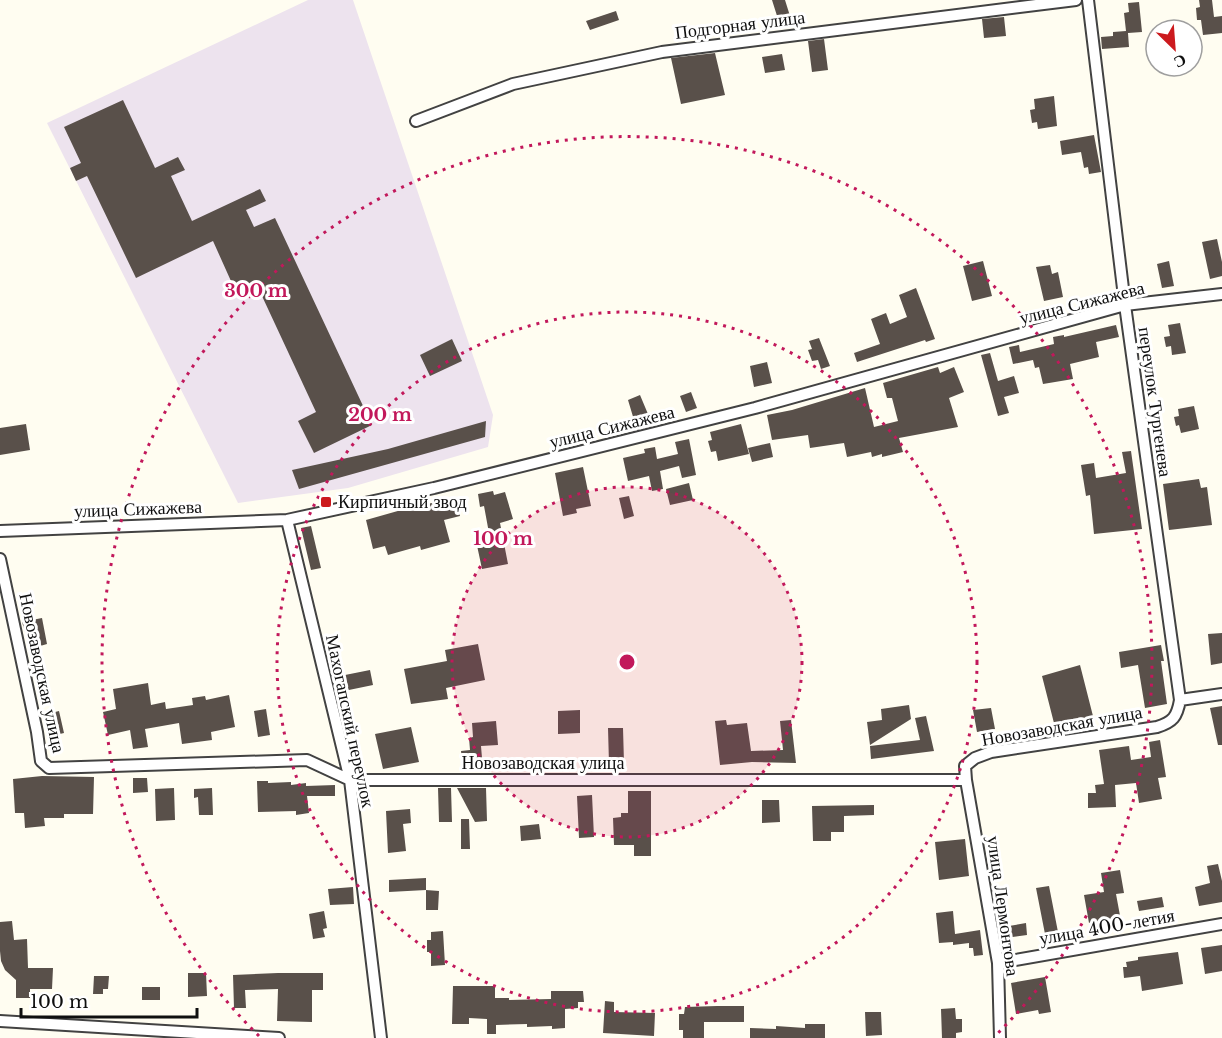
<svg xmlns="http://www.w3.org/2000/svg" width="1222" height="1038" font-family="'Libre Baskerville',serif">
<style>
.industrial{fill:#ede3ee}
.building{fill:#59504a}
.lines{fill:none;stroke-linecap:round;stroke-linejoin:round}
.minor-casing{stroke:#424242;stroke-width:14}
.minor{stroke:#fff;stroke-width:10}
.ring{fill:none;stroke:#c2185b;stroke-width:3;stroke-dasharray:3 6}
.poi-dot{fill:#cc1a1e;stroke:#fff;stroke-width:2}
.labels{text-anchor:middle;stroke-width:6;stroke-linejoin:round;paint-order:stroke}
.street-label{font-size:18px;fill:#0f0f0f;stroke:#fff}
.poi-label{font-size:18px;fill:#0f0f0f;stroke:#fff;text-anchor:start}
.centre{fill:#c2185b;stroke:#fff;stroke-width:3}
.ring-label{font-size:18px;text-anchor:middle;font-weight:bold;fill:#c2185b;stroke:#fff;stroke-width:6;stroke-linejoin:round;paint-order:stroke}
</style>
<rect width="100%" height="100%" fill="#fffdf1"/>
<path class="industrial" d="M 308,0 L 353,0 L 493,415 L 488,447 L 348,488 L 238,503 L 47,123 Z"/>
<path class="building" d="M 772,0 L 785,0 L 790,16 L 778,19 Z
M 1199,0 L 1212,0 L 1214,17 L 1222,16 L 1222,33 L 1203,35 L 1201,20 L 1197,20 L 1196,8 L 1200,7 Z
M 1139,2 L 1142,32 L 1128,33 L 1129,47 L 1102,49 L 1101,37 L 1113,36 L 1113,32 L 1126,31 L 1124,13 L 1129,12 L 1128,3 Z
M 616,11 L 619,20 L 590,30 L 586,21 Z
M 1004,17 L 1006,36 L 984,38 L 982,19 Z
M 824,39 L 828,70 L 812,72 L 808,41 Z
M 715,53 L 725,95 L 681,104 L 671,58 Z
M 782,54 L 785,70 L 765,73 L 762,57 Z
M 1054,96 L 1057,126 L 1038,129 L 1037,122 L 1032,123 L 1030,110 L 1035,109 L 1034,99 Z
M 123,100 L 155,168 L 178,157 L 185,170 L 171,176 L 192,221 L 260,189 L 266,201 L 246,210 L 254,227 L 275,218 L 372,425 L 314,453 L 298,421 L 316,412 L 255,281 L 235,290 L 213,241 L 136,278 L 87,176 L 76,181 L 70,168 L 81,163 L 64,127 Z
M 1094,135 L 1101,172 L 1089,174 L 1088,167 L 1084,168 L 1081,152 L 1062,155 L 1060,141 Z
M 1217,239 L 1222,262 L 1222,276 L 1210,279 L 1202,242 Z
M 983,261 L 992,296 L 972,301 L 963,266 Z
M 1169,261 L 1174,286 L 1162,288 L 1157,264 Z
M 1050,265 L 1052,274 L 1058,272 L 1063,297 L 1044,301 L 1036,267 Z
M 916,288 L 935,339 L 926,342 L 925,340 L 857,362 L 854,353 L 880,344 L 871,319 L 886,313 L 890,324 L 907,317 L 899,295 Z
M 1180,323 L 1186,353 L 1172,355 L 1171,346 L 1166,347 L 1164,337 L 1170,336 L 1168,325 Z
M 1116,325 L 1119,337 L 1096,342 L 1099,357 L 1070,364 L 1073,379 L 1043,384 L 1039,367 L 1035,368 L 1033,360 L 1013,364 L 1009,347 L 1019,345 L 1020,352 L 1054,344 L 1053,337 L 1064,335 L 1064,337 Z
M 819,338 L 830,366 L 821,369 L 818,360 L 812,361 L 808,350 L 812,349 L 809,341 Z
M 452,339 L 462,361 L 430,376 L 420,355 Z
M 990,353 L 998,381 L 1014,376 L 1019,393 L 1004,397 L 1009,413 L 998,416 L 981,355 Z
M 767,362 L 772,383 L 754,387 L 750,366 Z
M 938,367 L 940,373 L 954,367 L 964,392 L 949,398 L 958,427 L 899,438 L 903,452 L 882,457 L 882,454 L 872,457 L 871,452 L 847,457 L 844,443 L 810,448 L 808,435 L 772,440 L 767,415 L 792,410 L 865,388 L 874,427 L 898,421 L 892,398 L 887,398 L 883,383 Z
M 691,392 L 697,408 L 686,412 L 680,396 Z
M 640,395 L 653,426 L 633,431 L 630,421 L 634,420 L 628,400 Z
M 1194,406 L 1199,429 L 1181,433 L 1179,425 L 1176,426 L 1174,417 L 1179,416 L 1178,409 Z
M 486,421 L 485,437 L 299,489 L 292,470 L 388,449 Z
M 26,424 L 30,450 L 0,455 L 0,428 Z
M 741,424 L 749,454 L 718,461 L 716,451 L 711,452 L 708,441 L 712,440 L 710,432 Z
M 689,439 L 696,475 L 682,478 L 679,466 L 660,471 L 663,489 L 652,491 L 649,476 L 628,481 L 623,458 L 645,453 L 644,449 L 655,447 L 657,459 L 678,454 L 675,442 Z
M 770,443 L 773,457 L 752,462 L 748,448 Z
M 1131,451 L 1142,529 L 1094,534 L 1090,495 L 1086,496 L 1081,465 L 1094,463 L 1096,478 L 1126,473 L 1122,452 Z
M 583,467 L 591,506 L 576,509 L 577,513 L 563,516 L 555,473 Z
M 1199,479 L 1201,488 L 1207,487 L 1212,525 L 1169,530 L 1163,484 Z
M 689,483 L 693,500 L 670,505 L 666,489 Z
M 493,491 L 494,495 L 505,492 L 513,519 L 500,523 L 508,564 L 482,569 L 475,536 L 489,533 L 484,506 L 480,507 L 478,494 Z
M 629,496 L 634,516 L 624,519 L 619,498 Z
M 456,498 L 460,516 L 444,520 L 450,542 L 421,550 L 420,546 L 388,555 L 385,546 L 373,549 L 366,520 L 426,503 L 427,504 Z
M 311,526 L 321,568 L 311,570 L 301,528 Z
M 42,618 L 47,644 L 30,649 L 22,622 Z
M 1222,633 L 1222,663 L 1211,665 L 1208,634 Z
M 478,644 L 485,680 L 446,688 L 448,699 L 411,704 L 404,669 L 447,661 L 445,650 Z
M 1161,645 L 1164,661 L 1161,661 L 1167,704 L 1145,708 L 1138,665 L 1121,668 L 1119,652 Z
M 1080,665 L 1094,720 L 1073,725 L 1072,722 L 1055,727 L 1042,676 Z
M 370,670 L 373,685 L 344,691 L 340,676 Z
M 148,683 L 151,705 L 165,702 L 166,709 L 193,705 L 192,698 L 205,696 L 206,700 L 229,695 L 235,727 L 211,732 L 212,740 L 182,744 L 179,723 L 145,729 L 148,747 L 133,749 L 130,730 L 108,735 L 103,712 L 116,709 L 113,689 Z
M 909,705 L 911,719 L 870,745 L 867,722 L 882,720 L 881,709 Z
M 1222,706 L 1222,745 L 1218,745 L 1210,708 Z
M 991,708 L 995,729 L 977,732 L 973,710 Z
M 266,709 L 270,735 L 258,737 L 254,711 Z
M 580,710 L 580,733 L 558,734 L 558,711 Z
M 59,711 L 64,733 L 47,737 L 43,715 Z
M 926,716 L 934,751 L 871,759 L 870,746 L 920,740 L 915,718 Z
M 726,720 L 727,725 L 747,723 L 751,751 L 783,750 L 780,721 L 791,720 L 796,763 L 752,762 L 720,765 L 715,721 Z
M 496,721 L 498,745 L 481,746 L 482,758 L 462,760 L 461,751 L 470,750 L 469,738 L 473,737 L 472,723 Z
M 411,727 L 419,762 L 383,769 L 375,734 Z
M 608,728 L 623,728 L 624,763 L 609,764 Z
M 1160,740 L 1166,777 L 1158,778 L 1162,799 L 1139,803 L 1136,783 L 1115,785 L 1116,807 L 1088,808 L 1088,793 L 1096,793 L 1095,785 L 1104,784 L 1099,750 L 1129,746 L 1131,760 L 1151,757 L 1149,742 Z
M 42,776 L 94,777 L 93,814 L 64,814 L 64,818 L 44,818 L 45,826 L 25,828 L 24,813 L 15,813 L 13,779 Z
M 133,778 L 147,778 L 148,792 L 133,793 Z
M 257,781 L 268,781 L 268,783 L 291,782 L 291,785 L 306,783 L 306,786 L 335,785 L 335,796 L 307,796 L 309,813 L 296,815 L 296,811 L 258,812 Z
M 174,788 L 175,820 L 156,821 L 155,789 Z
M 212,788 L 213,815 L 199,815 L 198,797 L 194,798 L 194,789 Z
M 438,788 L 451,788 L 452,822 L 439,822 Z
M 457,788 L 486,788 L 487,821 L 475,822 Z
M 628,791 L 651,791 L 651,856 L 634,856 L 634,845 L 614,845 L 613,818 L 621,817 L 621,813 L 628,813 Z
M 592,795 L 594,837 L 579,838 L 577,796 Z
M 762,800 L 779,800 L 780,822 L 762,823 Z
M 874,805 L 874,815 L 844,816 L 844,832 L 831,832 L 831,841 L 813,841 L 812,806 Z
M 410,809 L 411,823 L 403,824 L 406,851 L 388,853 L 386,811 Z
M 461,819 L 469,819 L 470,849 L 461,849 Z
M 539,824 L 541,839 L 521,841 L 520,826 Z
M 965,839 L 969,876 L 939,880 L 935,842 Z
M 1218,864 L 1222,881 L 1222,902 L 1199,906 L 1195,887 L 1210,883 L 1207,866 Z
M 1120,870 L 1124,893 L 1116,894 L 1121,921 L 1110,923 L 1109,919 L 1089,923 L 1084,895 L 1104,892 L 1101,873 Z
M 426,878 L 426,890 L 389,892 L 389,880 Z
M 1049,886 L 1058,932 L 1045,934 L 1036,888 Z
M 353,887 L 354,904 L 330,905 L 328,889 Z
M 426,890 L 439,891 L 438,910 L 426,910 Z
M 1162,897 L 1164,907 L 1139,911 L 1137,901 Z
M 324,911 L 327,928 L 323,929 L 325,937 L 313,939 L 309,914 Z
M 953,911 L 955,934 L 980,930 L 983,955 L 974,956 L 973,948 L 969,948 L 969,943 L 953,945 L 953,942 L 939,943 L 936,913 Z
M 12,921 L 14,940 L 27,939 L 28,968 L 53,968 L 52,989 L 30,989 L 30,998 L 16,998 L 16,980 L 5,970 L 1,961 L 0,951 L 0,922 Z
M 1026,923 L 1027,935 L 1005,938 L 1003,927 Z
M 443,931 L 445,965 L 431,966 L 431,952 L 427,952 L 427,940 L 431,940 L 431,932 Z
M 1222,945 L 1222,971 L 1205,974 L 1201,948 Z
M 1178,952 L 1183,984 L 1142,991 L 1140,976 L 1124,978 L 1123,967 L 1127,967 L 1126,962 L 1138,960 L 1138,957 Z
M 188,973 L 206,973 L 207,996 L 188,997 Z
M 278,973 L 323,973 L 323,990 L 312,990 L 312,1022 L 277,1021 L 278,989 L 245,990 L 246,1008 L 234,1008 L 233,975 Z
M 94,976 L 109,976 L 108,989 L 103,989 L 103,994 L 93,994 Z
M 1045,977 L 1051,1012 L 1039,1014 L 1038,1010 L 1016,1014 L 1011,983 Z
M 453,986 L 495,986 L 495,998 L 509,998 L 509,1000 L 551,999 L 551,991 L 583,991 L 584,1002 L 578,1002 L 578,1008 L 565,1009 L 565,1028 L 552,1029 L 552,1026 L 527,1027 L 527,1024 L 496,1025 L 496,1034 L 487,1034 L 487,1019 L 469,1018 L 469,1024 L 452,1024 Z
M 142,987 L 160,987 L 160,1000 L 142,1000 Z
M 605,1001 L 614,1002 L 614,1012 L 655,1013 L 654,1036 L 603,1033 Z
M 717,1006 L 744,1006 L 744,1022 L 704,1022 L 704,1038 L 683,1038 L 683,1030 L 679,1030 L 679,1014 L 684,1014 L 685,1007 Z
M 955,1008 L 956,1019 L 962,1019 L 962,1032 L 956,1033 L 956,1038 L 942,1038 L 941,1009 Z
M 865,1012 L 881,1012 L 882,1035 L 866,1036 Z
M 805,1024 L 825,1024 L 825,1038 L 750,1038 L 750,1028 L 776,1029 L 776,1026 L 805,1028 Z"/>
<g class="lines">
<g class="minor-casing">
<path id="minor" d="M 1088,0 L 1125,305 L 1180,700
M 416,121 L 513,84 L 662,52 L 1076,0
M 287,520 L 350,780 L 381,1038
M 0,531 L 287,520 L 434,488 L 755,408 L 1125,305 L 1222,294
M 0,559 L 37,732 L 41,761 L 49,768 L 307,760 L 350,780 L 966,780 L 965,766 L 975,758 L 991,752 L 1157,727 C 1173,722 1177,717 1180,700 L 1222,694
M 966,780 L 998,963 L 1000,1038
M 998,963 L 1222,924
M 0,1021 L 279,1038"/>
</g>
<use href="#minor" class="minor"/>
</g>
<circle cx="627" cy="662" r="175" fill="#c2185b" fill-opacity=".12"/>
<g class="ring">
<circle cx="627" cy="662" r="175"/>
<circle cx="627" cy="662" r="350"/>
<path d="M259 1036A525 525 0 1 1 995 1036"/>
</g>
<rect class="poi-dot" x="320" y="496" width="12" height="12" rx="3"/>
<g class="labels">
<g class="street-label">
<text transform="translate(740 25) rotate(-7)" y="6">Подгорная улица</text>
<text transform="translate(1082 303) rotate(-14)" y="6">улица Сижажева</text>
<text transform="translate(1155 402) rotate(82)" y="6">переулок Тургенева</text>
<text transform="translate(612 427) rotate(-14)" y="6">улица Сижажева</text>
<text transform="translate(138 509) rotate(-2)" y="6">улица Сижажева</text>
<text transform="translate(42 673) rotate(78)" y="6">Новозаводская улица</text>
<text transform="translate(350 721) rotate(78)" y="6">Махогапский переулок</text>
<text transform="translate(1062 726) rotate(-10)" y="6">Новозаводская улица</text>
<text x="543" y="769">Новозаводская улица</text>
<text transform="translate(1003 906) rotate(82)" y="6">улица Лермонтова</text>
<text transform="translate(1107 927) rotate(-10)" y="6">улица 400-летия</text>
</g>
<g class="poi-label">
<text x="338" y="508">Кирпичный звод</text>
</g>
</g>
<circle cx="627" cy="662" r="9" class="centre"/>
<g class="ring-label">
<text x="256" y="297">300 m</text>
<text x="380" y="421">200 m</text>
<text x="503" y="545">100 m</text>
</g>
<g transform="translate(1174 48) rotate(155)"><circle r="28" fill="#ffffff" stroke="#9f9f9f" stroke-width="1.5"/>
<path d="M0-4.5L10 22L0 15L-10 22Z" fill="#cc1a1e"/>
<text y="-9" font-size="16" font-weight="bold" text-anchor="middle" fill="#0f0f0f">С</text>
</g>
<path d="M21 1008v9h176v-9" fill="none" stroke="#0f0f0f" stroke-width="3"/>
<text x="30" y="1008" font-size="18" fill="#0f0f0f" stroke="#ffffff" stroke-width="4.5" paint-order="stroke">100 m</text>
</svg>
